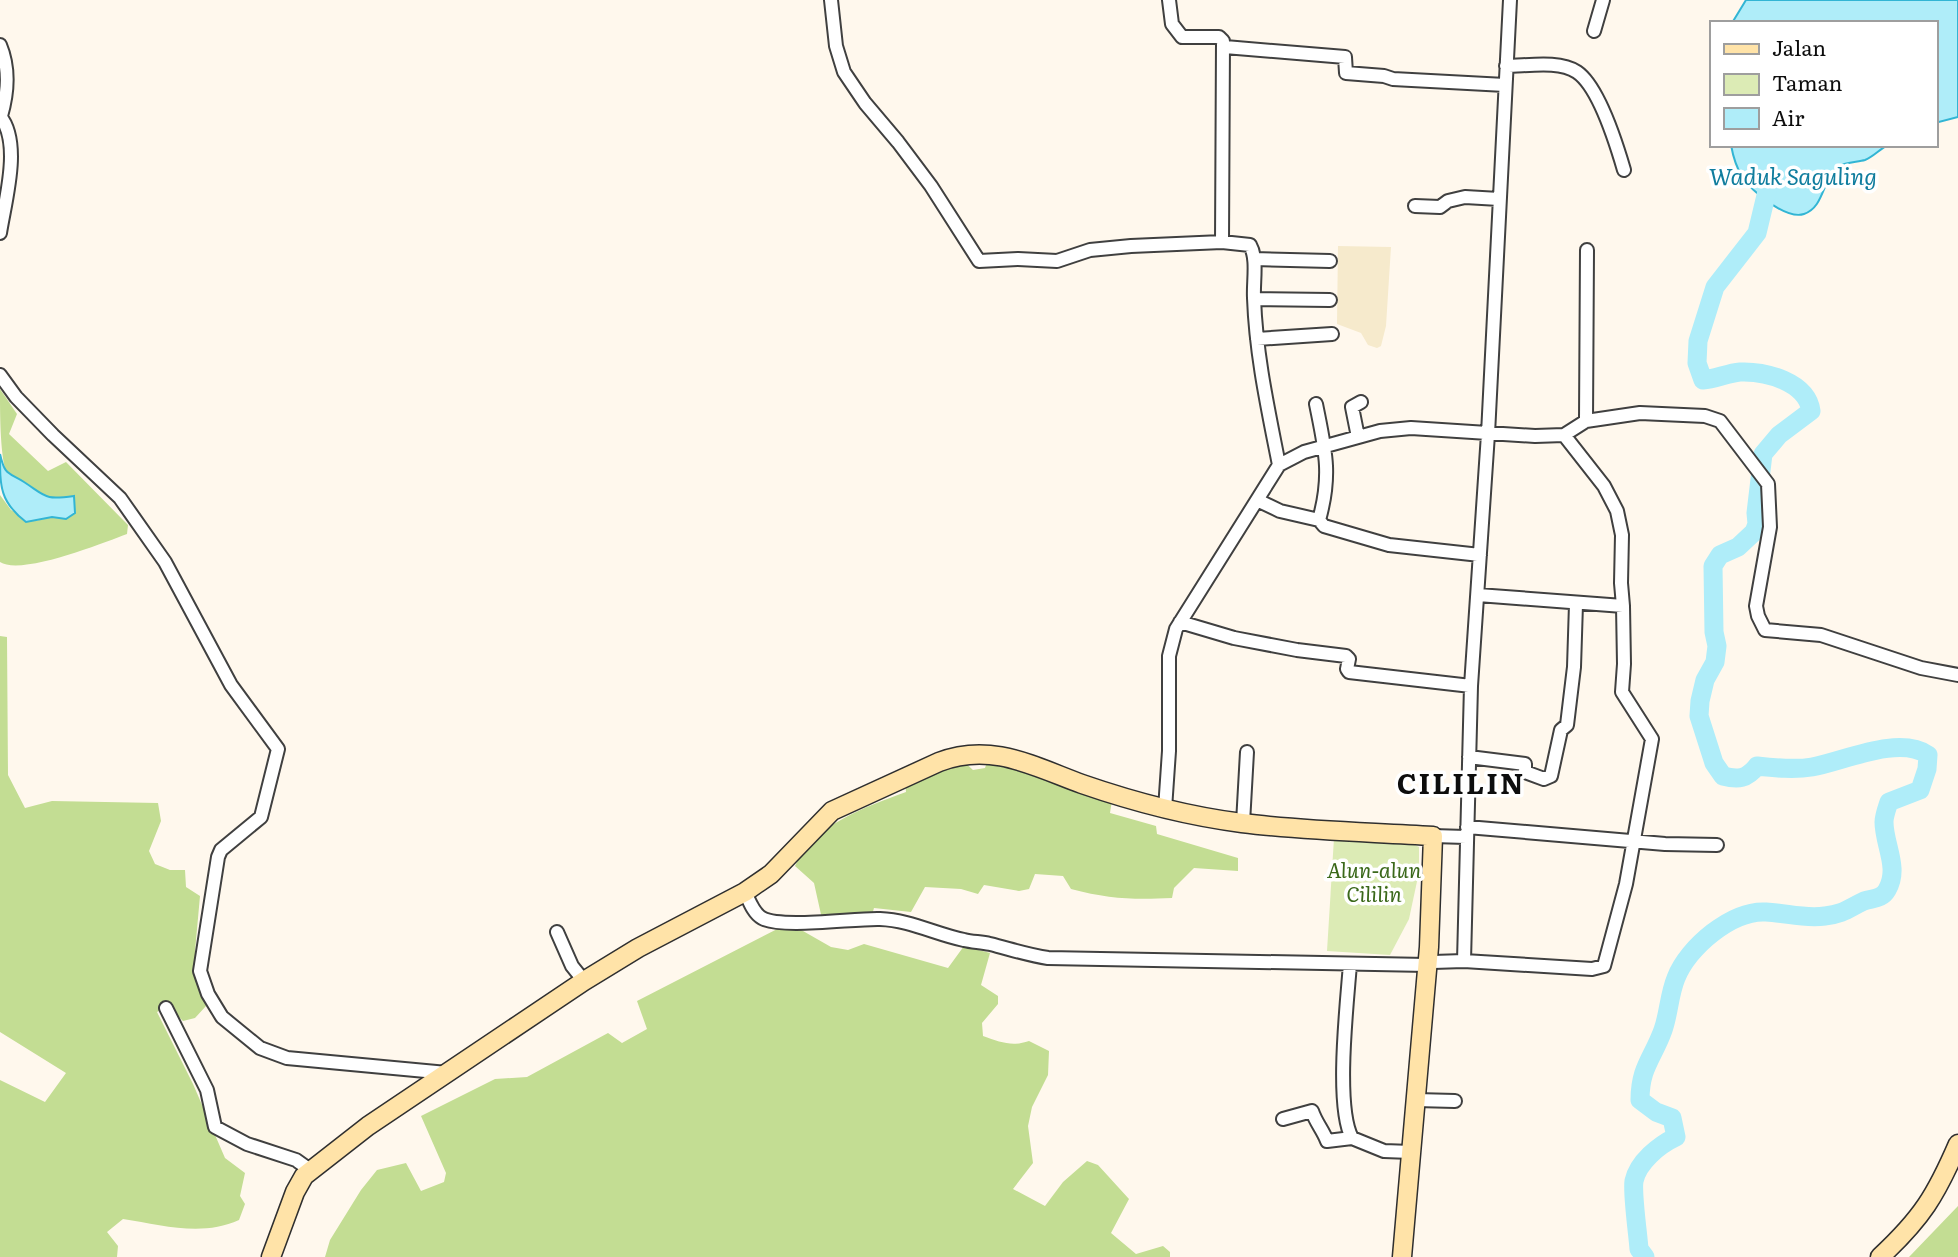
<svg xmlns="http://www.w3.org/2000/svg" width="1958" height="1257" font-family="Literata,serif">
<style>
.farmland{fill:#f6eacc}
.green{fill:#dcebb5}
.forest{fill:#c3dd93}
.water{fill:#afedf9;stroke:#32b5d4;stroke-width:2}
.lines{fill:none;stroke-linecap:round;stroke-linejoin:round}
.river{stroke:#afedf9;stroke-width:19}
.minor-casing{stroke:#404040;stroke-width:16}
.secondary-casing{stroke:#2f2f2f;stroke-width:21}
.minor{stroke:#fff;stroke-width:12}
.secondary{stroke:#ffe3a8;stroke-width:18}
.labels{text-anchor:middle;stroke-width:7;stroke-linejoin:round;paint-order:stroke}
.park-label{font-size:21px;font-style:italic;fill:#3a681a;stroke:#fff}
.water-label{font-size:23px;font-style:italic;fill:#107d9e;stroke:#fff}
.district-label{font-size:28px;font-weight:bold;letter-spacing:2px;fill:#0d0d0d;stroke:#fff}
</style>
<rect width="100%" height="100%" fill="#fff8ed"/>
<path class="farmland" d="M 1338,246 L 1391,247 L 1386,326 L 1381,346 L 1377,348 L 1368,345 L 1361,333 L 1337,324 Z"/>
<path class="green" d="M 1334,838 L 1411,843 L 1419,847 L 1419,872 L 1409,919 L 1390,955 L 1327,951 Z"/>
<path class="forest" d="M 0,389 L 17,414 L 9,434 L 48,471 L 66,462 L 128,525 L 127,534 C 103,543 21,576 0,562 L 0,495 L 11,510 L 35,521 L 52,517 L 66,519 L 74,496 C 45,500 47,497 24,482 C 18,478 11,478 6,471 C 0,454 0,410 0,389 Z
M 0,636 L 7,637 L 8,775 L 25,808 L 52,801 L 158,803 L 161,821 L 149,851 L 155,864 L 170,870 L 185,870 L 186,887 L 200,896 L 195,951 L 196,976 L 206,1006 L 195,1018 L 183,1021 L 168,1006 L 157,1012 L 193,1084 L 225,1158 L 245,1173 L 240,1196 L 245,1204 L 239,1220 C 202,1237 162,1225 123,1219 L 107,1232 L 118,1246 L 117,1257 L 0,1257 L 0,1080 L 45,1102 L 66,1073 L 0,1032 Z
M 960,758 L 973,770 L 985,768 L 988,759 L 1112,800 L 1110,813 L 1156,826 L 1157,834 L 1238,858 L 1238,871 L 1194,868 L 1174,888 L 1172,898 C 1134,900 1109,899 1071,889 L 1063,876 L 1035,874 L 1029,889 L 1019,891 L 984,885 L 978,894 L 961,889 L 925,887 L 911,912 L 874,908 L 869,925 L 822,919 L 814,883 L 795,866 C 814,824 866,807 906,792 L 905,783 Z
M 789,923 L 831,947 L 848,950 L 864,944 L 948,968 L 964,946 L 990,953 L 981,985 L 998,996 L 998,1004 L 982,1023 L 983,1036 C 1000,1042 1012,1047 1029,1041 L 1049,1051 L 1048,1075 L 1032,1107 L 1028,1126 L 1033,1163 L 1013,1189 L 1045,1206 L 1063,1182 L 1087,1161 L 1098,1165 L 1129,1199 L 1111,1233 L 1136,1254 L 1163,1246 L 1170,1252 L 1170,1257 L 325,1257 L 330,1240 L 361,1190 L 377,1170 L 406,1163 L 421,1191 L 444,1182 L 446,1173 L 421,1116 L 495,1079 L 527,1077 L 608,1033 L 622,1043 L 647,1029 L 637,1001 Z
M 1958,1206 L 1958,1257 L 1909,1257 Z"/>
<path class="water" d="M 1746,0 L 1958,0 L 1958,117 L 1935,123 L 1935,23 L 1732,23 Z
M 1731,145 L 1888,145 C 1880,149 1873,157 1865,160 C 1858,162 1846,162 1839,166 C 1822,178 1825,207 1804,214 C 1786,220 1751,191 1742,176 C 1736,167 1733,156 1731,145 Z
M 0,454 C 5,476 8,472 24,482 C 47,497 44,500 74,496 L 75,513 L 66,519 L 52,517 L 26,522 C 0,502 0,487 0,454 Z"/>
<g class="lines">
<path class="river" d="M 1645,1257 L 1639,1249 C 1638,1234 1632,1194 1634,1181 C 1638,1162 1659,1145 1676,1137 L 1672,1118 L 1656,1112 L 1640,1100 C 1640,1067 1653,1058 1663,1030 C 1669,1013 1669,995 1676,978 C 1688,947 1732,910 1766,912 C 1787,913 1804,919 1825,916 C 1844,914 1849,908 1864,901 C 1873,898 1882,899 1887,890 C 1900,868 1884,845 1884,822 C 1884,816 1887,808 1889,802 L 1920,790 L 1927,769 L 1928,755 C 1899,735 1844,761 1812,767 C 1794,770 1775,768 1757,766 C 1747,779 1738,780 1723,776 L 1714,763 L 1699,716 L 1700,701 L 1705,680 L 1715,662 L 1717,646 L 1714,632 L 1713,566 L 1720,555 L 1738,547 L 1754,532 L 1757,524 L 1756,513 L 1763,454 L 1779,435 L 1811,411 C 1807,382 1766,371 1740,372 C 1728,373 1715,379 1703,380 L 1697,363 L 1698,341 L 1715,287 L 1757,233 L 1769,183 L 1775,174"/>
<g class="minor-casing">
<path id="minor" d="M 831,0 L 836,46 L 844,72 L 865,103 L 898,142 L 931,186 L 979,261 L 1018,259 L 1057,261 L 1090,250 L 1131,246 L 1222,242 L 1250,245 C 1258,259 1253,282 1254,298 C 1256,355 1268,409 1279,465
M 1169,0 L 1172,24 L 1182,37 L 1219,37 L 1223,41 L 1222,242
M 1594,31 L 1603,0
M 0,45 C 10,69 8,92 1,116
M 1225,47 L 1345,57 L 1346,73 L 1384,76 L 1393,79 L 1505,85
M 1506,66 C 1527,66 1559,60 1577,72 C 1599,87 1617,146 1624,170
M 0,116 C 22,143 5,201 0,233
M 1415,206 L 1440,207 L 1448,201 L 1465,197 L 1499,199
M 1254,259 L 1330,261
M 1254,299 L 1330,300
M 1257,339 L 1332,334
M 0,375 L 16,397 L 53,435 L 120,498 L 165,562 L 231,685 L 278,749 L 261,817 L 221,850 L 218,857 L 200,971 L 208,994 L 222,1017 L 260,1048 L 287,1058 L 447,1073
M 1316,404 C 1325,449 1332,474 1319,520
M 1586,421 L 1587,250
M 1358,437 L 1352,407 L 1361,402
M 1257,500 L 1280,511 L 1319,520 L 1324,526 L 1389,545 L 1480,555
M 1478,595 L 1623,606
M 1180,622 L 1234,638 L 1297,650 L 1346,656 L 1349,659 L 1347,669 L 1349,672 L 1471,686
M 1469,757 L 1525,764 L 1525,772 L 1544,779 L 1551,776 L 1561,730 L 1567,725 L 1574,667 L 1576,604
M 1165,809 L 1169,751 L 1169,656 L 1176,629 L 1279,465 L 1304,452 L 1380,431 L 1411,428 L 1535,436 L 1564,435 L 1586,421 L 1640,413 L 1705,416 L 1720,421 L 1768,484 L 1770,527 L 1756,606 L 1758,616 L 1765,630 L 1821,635 L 1921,668 L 1958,675
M 1243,823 L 1247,752
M 1467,827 L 1665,844 L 1717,845
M 1433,836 L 1466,837
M 745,892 C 749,900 753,913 762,918 C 781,929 855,918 880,919 C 910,920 935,934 964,940 C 972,942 981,942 990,944 C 1010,949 1028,955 1048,958 L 1427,965 L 1433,962 L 1464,961 L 1471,686 L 1488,434 L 1510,0
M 557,932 L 572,966 L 584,981
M 1464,961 L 1592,969 L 1604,966 L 1626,884 L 1652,739 L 1622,692 L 1624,664 L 1623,606 L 1621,583 L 1622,535 L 1617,511 L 1604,486 L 1564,435
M 1350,964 C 1347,1004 1335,1106 1352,1138
M 166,1008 L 207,1090 L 215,1127 L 247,1144 L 296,1160 L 310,1170
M 1416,1100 L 1455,1101
M 1283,1119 L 1312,1111 C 1316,1123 1323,1130 1327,1141 L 1352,1138 L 1384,1151 L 1411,1152"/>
</g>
<g class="secondary-casing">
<path id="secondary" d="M 271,1257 L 295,1192 L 304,1176 L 368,1126 L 584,981 L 638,948 L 745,892 L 771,874 L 832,811 L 939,762 C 991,742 1033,766 1082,784 C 1134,802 1187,816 1242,823 C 1305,831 1370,832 1433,836 L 1429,947 L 1402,1257
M 1880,1257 C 1922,1218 1936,1195 1958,1144"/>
</g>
<use href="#minor" class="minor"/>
<use href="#secondary" class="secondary"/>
</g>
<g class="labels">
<g class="park-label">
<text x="1374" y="878">Alun-alun<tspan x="1374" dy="24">Cililin</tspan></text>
</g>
<g class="water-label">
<text x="1793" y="185">Waduk Saguling</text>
</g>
<g class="district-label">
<text x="1461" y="794">CILILIN</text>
</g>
</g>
<rect x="1710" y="21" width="228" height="126" fill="#ffffff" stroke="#9e9e9e" stroke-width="2"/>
<rect x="1724" y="44" width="35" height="10" fill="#ffe3a8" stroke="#9e9e9e" stroke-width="2"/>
<text x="1772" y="56" font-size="21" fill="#0d0d0d">Jalan</text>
<rect x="1724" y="74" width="35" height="21" fill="#dcebb5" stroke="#9e9e9e" stroke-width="2"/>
<text x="1772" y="91" font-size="21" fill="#0d0d0d">Taman</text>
<rect x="1724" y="108" width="35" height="21" fill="#afedf9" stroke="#9e9e9e" stroke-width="2"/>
<text x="1772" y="126" font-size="21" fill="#0d0d0d">Air</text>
</svg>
